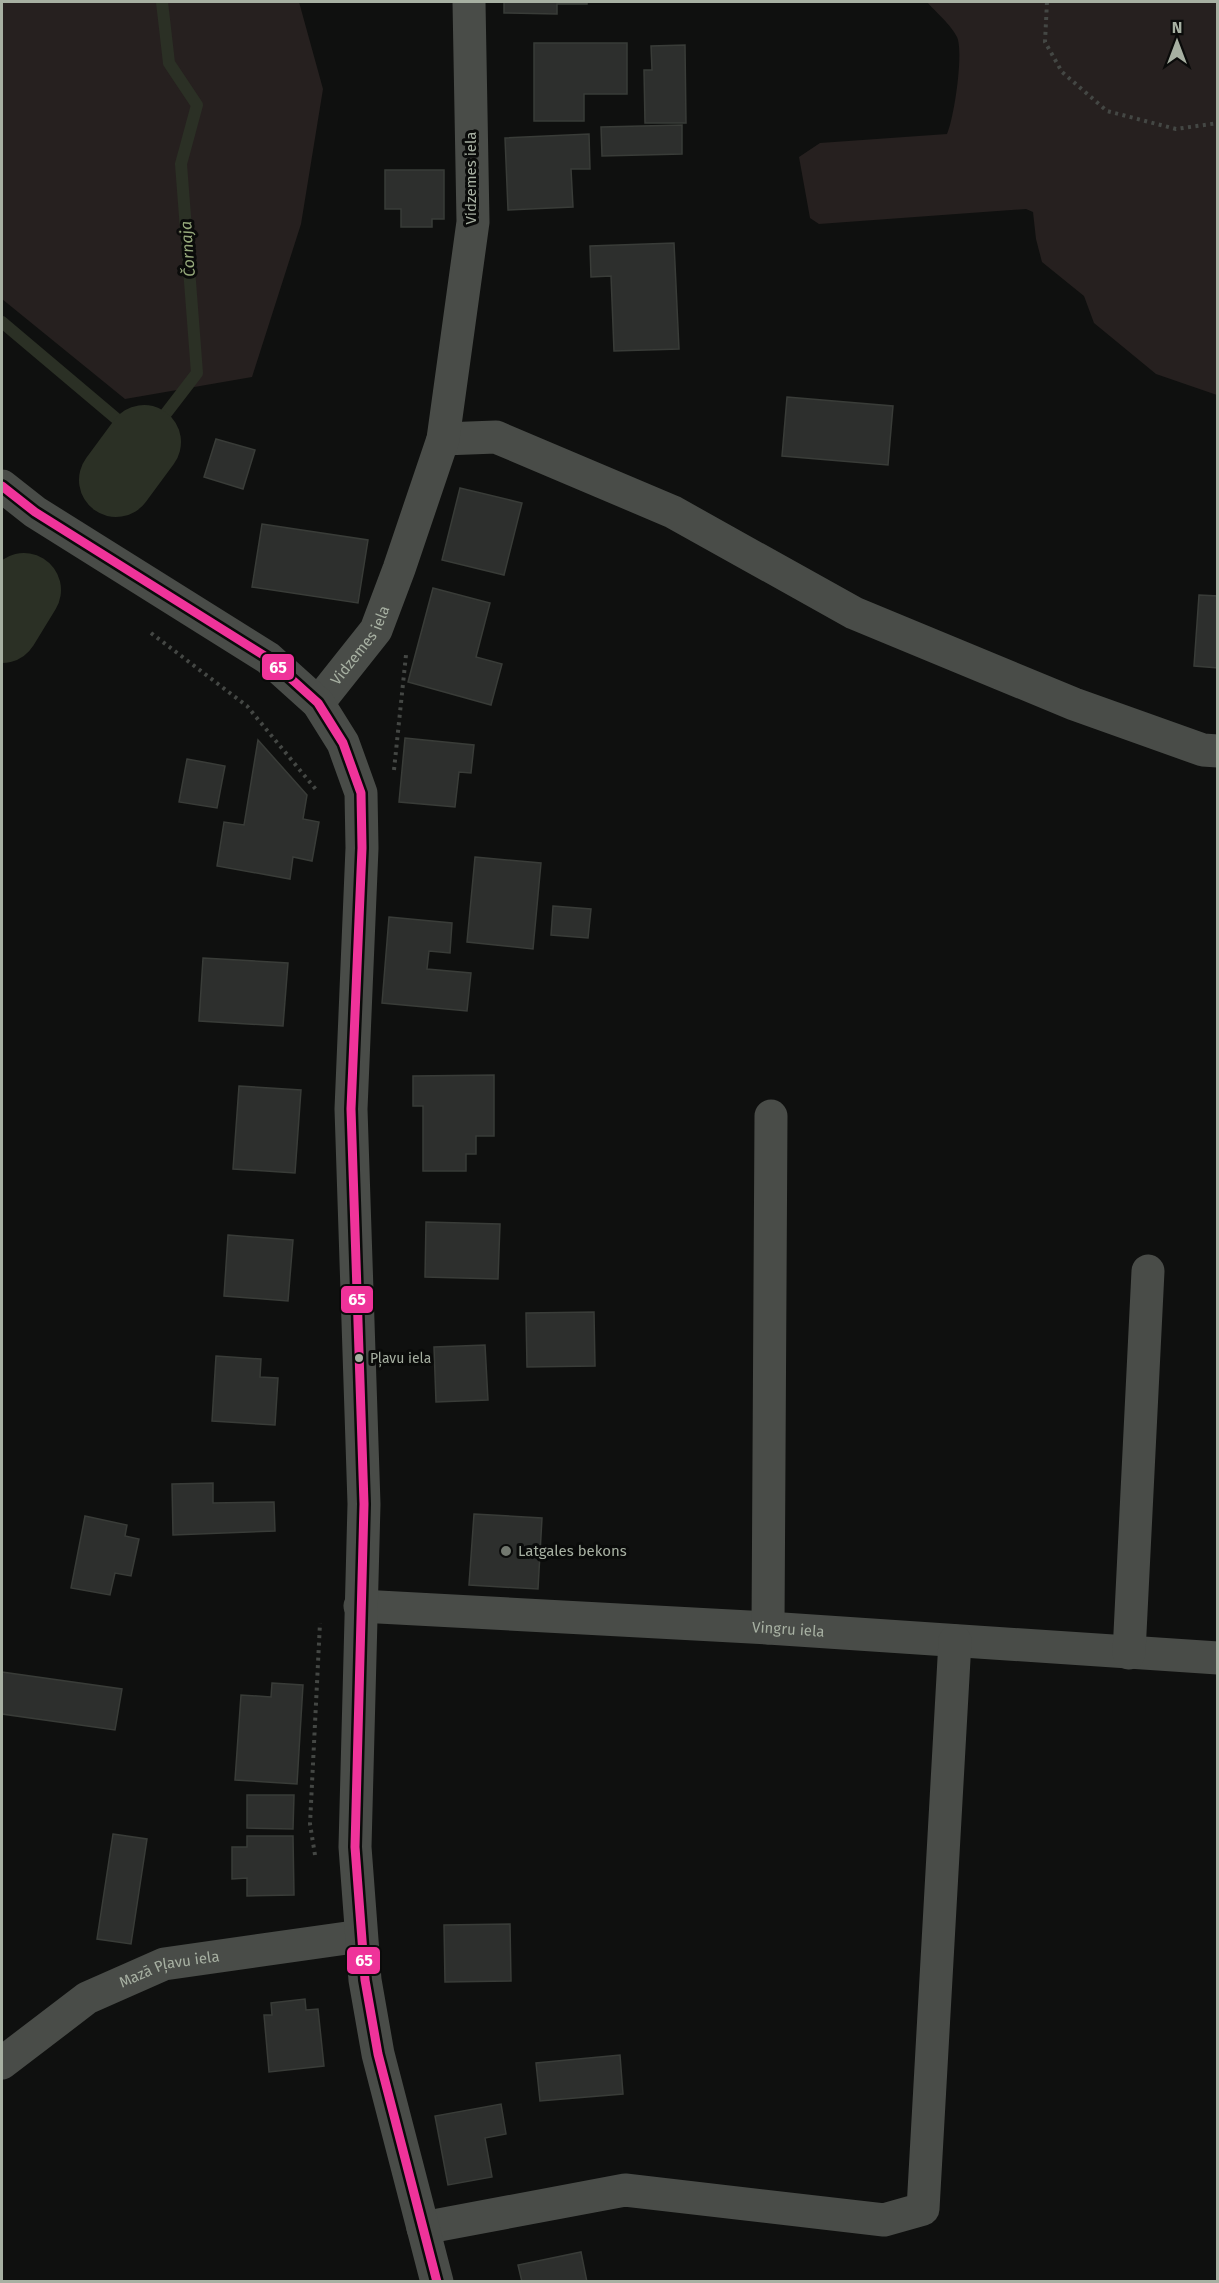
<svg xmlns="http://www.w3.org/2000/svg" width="1219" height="2283" font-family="'Fira Sans',sans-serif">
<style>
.green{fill:#26201f}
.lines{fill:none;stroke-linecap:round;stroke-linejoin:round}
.stream{stroke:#2b3025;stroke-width:12}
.river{stroke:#2b3025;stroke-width:74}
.building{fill:#2d2f2d;stroke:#393c38;stroke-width:1.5}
.path{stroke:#444744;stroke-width:4;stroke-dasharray:3 4.5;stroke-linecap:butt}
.minor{stroke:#494c48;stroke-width:33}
.tertiary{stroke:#494c48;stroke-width:33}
.bus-1-casing{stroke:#0a0b0a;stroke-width:14}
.bus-1{stroke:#ef339a;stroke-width:9}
.bus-dot{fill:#a7b0a2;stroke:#0a0b0a;stroke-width:2}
.poi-dot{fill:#72786f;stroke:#0a0b0a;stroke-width:2}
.labels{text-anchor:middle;stroke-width:6;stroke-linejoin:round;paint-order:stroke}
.bus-label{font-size:14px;fill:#a7b0a2;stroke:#0a0b0a;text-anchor:start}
.street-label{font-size:15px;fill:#a7b0a2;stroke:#0a0b0a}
.poi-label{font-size:15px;fill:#a7b0a2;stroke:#0a0b0a;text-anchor:start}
.water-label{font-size:16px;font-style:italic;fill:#96a97b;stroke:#0a0b0a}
.line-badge{stroke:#0a0b0a;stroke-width:2}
.badge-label{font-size:16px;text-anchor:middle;font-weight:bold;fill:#fff}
</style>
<rect width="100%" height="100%" fill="#0f100f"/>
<path class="green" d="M 2,2 L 299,2 L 323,89 L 301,224 L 252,377 L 125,399 L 2,299 Z
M 927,2 L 1217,2 L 1217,395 L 1156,374 L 1094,323 L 1084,296 L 1042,262 L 1036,239 L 1033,212 L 1026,209 L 819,224 L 810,218 L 799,157 L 820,143 L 947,134 C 954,119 964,52 957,37 C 952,26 935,11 927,2 Z"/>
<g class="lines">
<path class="stream" d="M 2,322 L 144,442 L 197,373 L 181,164 L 197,105 L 169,63 L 162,2"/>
<path class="river" d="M 116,480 L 144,442
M 2,626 L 24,590"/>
</g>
<path class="building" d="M 504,2 L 587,2 L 587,4 L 557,4 L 557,14 L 504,13 Z
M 534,43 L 627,43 L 627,94 L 584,94 L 584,121 L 534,121 Z
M 685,45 L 686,123 L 645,123 L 644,70 L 652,70 L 651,46 Z
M 682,125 L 682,154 L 602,156 L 601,127 Z
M 589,134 L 590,169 L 571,169 L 573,207 L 508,210 L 505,138 Z
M 385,170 L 444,170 L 444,219 L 432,219 L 432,227 L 401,227 L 401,209 L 385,209 Z
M 674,243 L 679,349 L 614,351 L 611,276 L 591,277 L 590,246 Z
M 787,397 L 893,406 L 888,465 L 782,456 Z
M 216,439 L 255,450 L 243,489 L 204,477 Z
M 460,488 L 522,503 L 504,575 L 442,560 Z
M 262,524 L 368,540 L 358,603 L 252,587 Z
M 433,588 L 490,603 L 476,657 L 502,664 L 491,705 L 408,682 Z
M 1199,595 L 1218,596 L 1218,668 L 1194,666 Z
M 405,738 L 474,745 L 471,773 L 459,772 L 455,807 L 399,802 Z
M 258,740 L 307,795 L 303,819 L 319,822 L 312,861 L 293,857 L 290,879 L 217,866 L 224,822 L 244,825 Z
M 187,759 L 225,766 L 217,808 L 179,802 Z
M 475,857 L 541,863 L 533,949 L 467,942 Z
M 553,906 L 591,909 L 588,938 L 551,935 Z
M 389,917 L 452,923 L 450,953 L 429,951 L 427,969 L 471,973 L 467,1011 L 382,1003 Z
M 203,958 L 288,963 L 283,1026 L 199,1021 Z
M 494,1075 L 494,1136 L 476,1136 L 476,1154 L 466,1154 L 466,1171 L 423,1171 L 423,1106 L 413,1106 L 413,1076 Z
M 239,1086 L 301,1090 L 295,1173 L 233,1169 Z
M 426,1222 L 500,1224 L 498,1279 L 425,1277 Z
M 228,1235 L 293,1240 L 288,1301 L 224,1296 Z
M 594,1312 L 595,1366 L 527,1367 L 526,1313 Z
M 485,1345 L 488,1400 L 436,1402 L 434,1347 Z
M 216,1356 L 261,1359 L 260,1377 L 278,1378 L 275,1425 L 212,1421 Z
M 213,1483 L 213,1503 L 274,1502 L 275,1531 L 173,1535 L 172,1484 Z
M 474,1514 L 542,1518 L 538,1589 L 469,1585 Z
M 85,1516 L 127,1525 L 125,1536 L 139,1539 L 131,1576 L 115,1573 L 110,1595 L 71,1588 Z
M 2,1672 L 122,1689 L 115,1730 L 2,1714 Z
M 272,1683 L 303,1685 L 297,1784 L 235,1780 L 241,1695 L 271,1697 Z
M 247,1795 L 294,1795 L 293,1829 L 247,1828 Z
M 113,1834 L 147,1839 L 131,1944 L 97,1939 Z
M 247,1836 L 293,1836 L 294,1895 L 247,1896 L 247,1878 L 232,1879 L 232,1847 L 247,1847 Z
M 510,1924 L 511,1981 L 445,1982 L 444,1925 Z
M 305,1999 L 306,2010 L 318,2009 L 324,2066 L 269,2072 L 264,2015 L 272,2015 L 271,2003 Z
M 620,2055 L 623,2094 L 540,2101 L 536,2063 Z
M 501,2104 L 506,2134 L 485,2138 L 492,2177 L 448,2185 L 435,2116 Z
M 581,2252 L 587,2282 L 522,2282 L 518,2265 Z"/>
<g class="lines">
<path class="path" d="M 1047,2 L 1045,42 L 1062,72 L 1107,111 L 1176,129 L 1218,123
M 151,633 L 247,706 L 318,792
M 394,770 L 406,655
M 315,1855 L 310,1824 L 320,1623"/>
<g class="minor">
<path d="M 443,439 L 496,437 L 673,512 L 854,613 L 1074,704 L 1203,750 L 1218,751"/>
<path id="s1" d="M 318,703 L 376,630 L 399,569 L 443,439 L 473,222 L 469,2"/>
<path id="s2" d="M 360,1606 L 768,1628 L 1218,1658"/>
<path d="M 768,1628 L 771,1116"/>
<path d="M 1129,1653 L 1148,1271"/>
<path id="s3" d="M 2,2063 L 87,1998 L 164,1964 L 361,1936"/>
<path d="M 423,2228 L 625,2190 L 884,2220 L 923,2209 L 955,1641"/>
</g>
<path class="tertiary" d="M 2,486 L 35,512 L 268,658 L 318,703 L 343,743 L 361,793 L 362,848 L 351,1109 L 364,1504 L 355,1847 L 365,1980 L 378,2054 L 437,2282"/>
<g class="bus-1-casing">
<path id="bus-1" d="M 2,486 L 35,512 L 268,658 L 318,703 L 343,743 L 361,793 L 362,848 L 351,1109 L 364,1504 L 355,1847 L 365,1980 L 378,2054 L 437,2282"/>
</g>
<use href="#bus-1" class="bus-1"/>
</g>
<circle class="bus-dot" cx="359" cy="1358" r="5"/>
<circle class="poi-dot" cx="506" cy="1551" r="6"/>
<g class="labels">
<g class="bus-label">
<text x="370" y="1363">Pļavu iela</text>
</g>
<g class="street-label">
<text transform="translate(471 178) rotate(-90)" y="5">Vidzemes iela</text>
<text dy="5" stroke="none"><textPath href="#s1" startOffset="72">Vidzemes iela</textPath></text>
<text dy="5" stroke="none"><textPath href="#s2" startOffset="429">Vingru iela</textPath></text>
<text dy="5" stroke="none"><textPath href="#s3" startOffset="195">Mazā Pļavu iela</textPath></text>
</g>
<g class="poi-label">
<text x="518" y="1556">Latgales bekons</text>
</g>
<g class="water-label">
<text transform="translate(187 249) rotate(-94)" y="6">Čornaja</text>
</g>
</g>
<g class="line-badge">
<rect x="261" y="653" width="34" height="28" rx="6" fill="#ef339a"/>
<rect x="340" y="1285" width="34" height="29" rx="6" fill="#ef339a"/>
<rect x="346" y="1946" width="35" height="29" rx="6" fill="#ef339a"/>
</g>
<g class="badge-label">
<text x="278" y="673">65</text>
<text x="357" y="1305">65</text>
<text x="364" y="1966">65</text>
</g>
<rect width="1219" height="2283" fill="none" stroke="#a7b0a2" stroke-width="6"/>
<g transform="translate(1177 42)" stroke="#0a0b0a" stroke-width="4.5" paint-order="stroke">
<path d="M0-4.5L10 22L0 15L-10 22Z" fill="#a7b0a2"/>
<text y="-9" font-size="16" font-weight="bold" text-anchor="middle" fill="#a7b0a2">N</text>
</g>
</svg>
